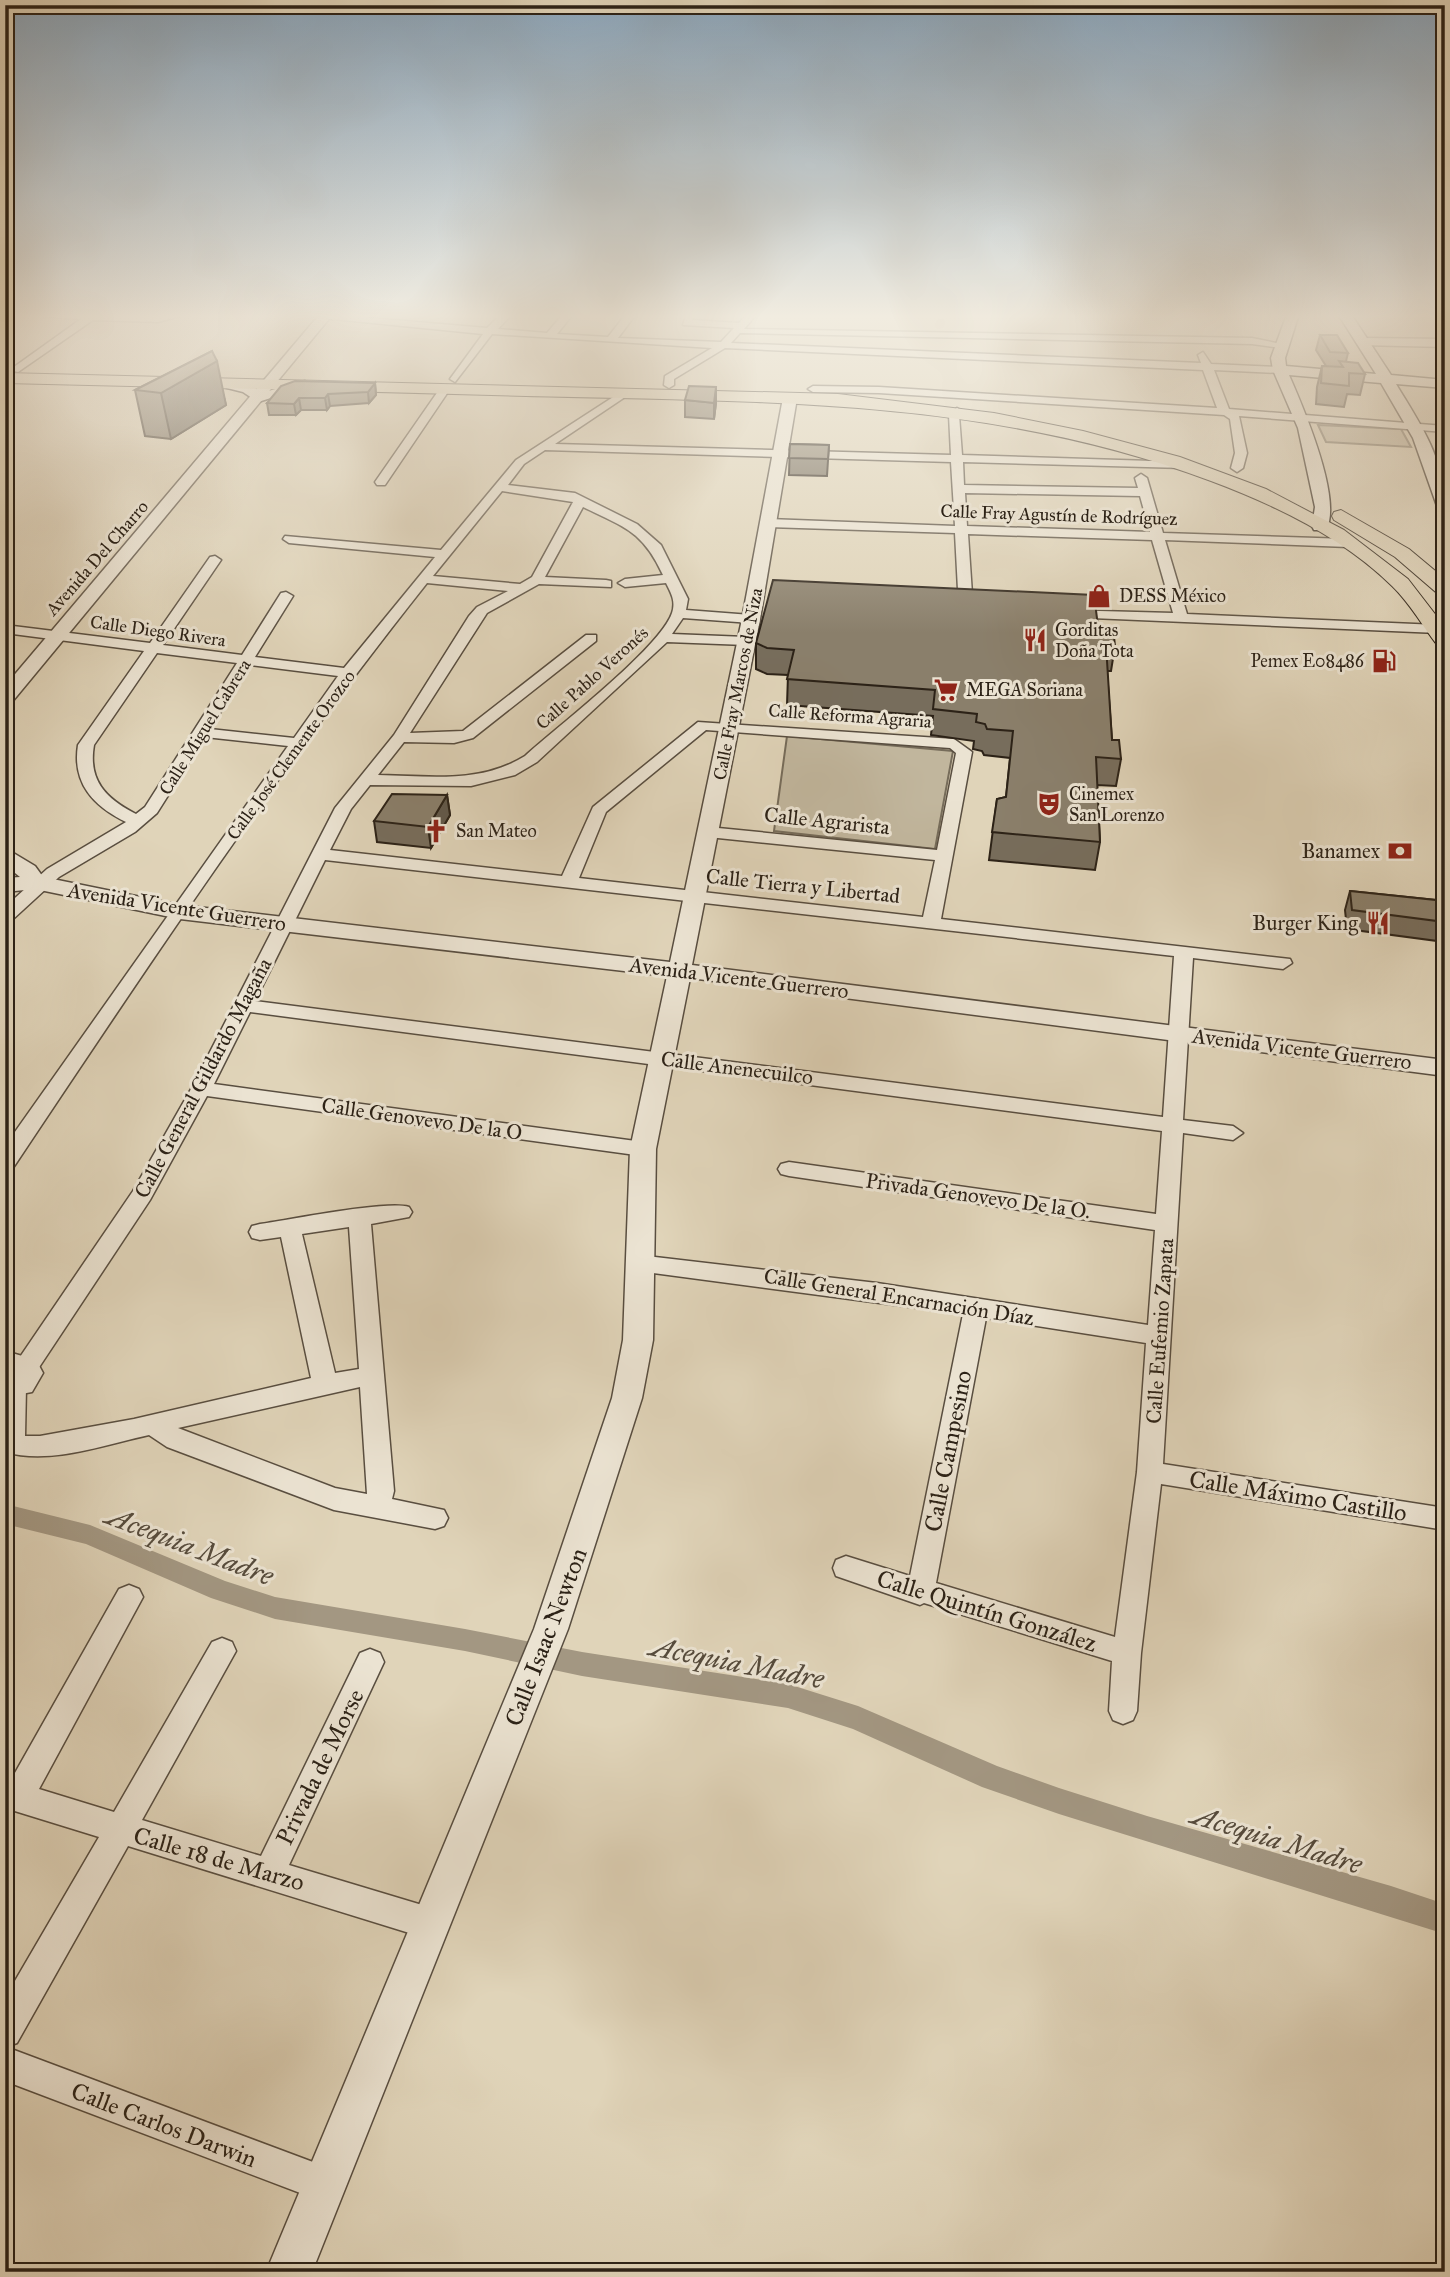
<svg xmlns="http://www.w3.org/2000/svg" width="1450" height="2277" font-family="'IM FELL Great Primer',serif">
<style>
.green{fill:#c1b69d;stroke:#766c5a;stroke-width:2}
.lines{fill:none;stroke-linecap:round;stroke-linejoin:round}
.canal{fill:#a39782;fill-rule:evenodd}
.minor-casing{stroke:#594e40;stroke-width:3}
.tertiary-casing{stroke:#594e40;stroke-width:3}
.secondary-casing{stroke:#2c2217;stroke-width:3}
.primary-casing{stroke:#2c2217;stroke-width:2}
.minor{fill:#ebe3d2;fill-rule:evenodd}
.tertiary{fill:#ebe3d2;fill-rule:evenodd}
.secondary{fill:#ebe3d2;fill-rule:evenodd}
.primary{fill:#e0d4b9;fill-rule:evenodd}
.wall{fill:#776d5c;stroke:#2c2217;stroke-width:2}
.shaded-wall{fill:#61594b;stroke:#2c2217;stroke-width:2}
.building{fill:#8a7f6b;stroke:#2c2217;stroke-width:2}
.labels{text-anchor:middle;stroke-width:6;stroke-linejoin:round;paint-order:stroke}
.far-street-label{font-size:18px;fill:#2c2217;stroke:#ebe3d2}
.far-poi-label{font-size:18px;fill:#2c2217;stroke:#ebe3d2;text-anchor:start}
.street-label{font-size:21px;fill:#2c2217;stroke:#ebe3d2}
.poi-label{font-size:21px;fill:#2c2217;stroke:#ebe3d2;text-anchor:end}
.near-street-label{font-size:24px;fill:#2c2217;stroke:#ebe3d2}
.near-water-label{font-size:28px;font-style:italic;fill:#564b3c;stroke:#ebe3d2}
</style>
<rect width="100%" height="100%" fill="#e0d4b9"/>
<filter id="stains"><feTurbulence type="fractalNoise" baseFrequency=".00286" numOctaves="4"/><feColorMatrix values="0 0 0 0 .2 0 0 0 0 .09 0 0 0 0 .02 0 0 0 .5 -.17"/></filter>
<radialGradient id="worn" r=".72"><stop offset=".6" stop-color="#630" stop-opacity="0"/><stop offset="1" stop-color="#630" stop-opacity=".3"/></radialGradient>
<path class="green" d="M 1318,425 L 1401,429 L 1411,447 L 1326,442 Z
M 787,736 L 953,751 L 935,849 L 774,831 Z"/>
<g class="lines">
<path class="canal" d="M 5,1504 L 90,1525 L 225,1581 L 275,1597 L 465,1629 L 582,1652 L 788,1684 L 858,1706 L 997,1766 L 1059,1788 L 1147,1816 L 1391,1886 L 1445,1904 L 1445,1934 L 1059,1814 L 982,1787 L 853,1729 L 788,1708 L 582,1676 L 465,1651 L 275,1619 L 211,1598 L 86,1544 L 5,1524 Z"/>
<g class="minor-casing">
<path id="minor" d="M 12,314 L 188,314 L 158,322 L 93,320 L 18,372 L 14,371 L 14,367 L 81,319 Z
M 282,314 L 323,314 L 487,328 L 501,314 L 512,314 L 498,329 L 547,333 L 563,314 L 573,314 L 557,334 L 608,337 L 626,314 L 636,314 L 618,338 L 721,342 L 734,328 L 683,325 L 686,314 L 696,314 L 692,320 L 739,323 L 747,314 L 757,314 L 744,329 L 1252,338 L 1286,345 L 1281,348 L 1252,344 L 740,333 L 731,343 L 1201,363 L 1198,355 L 1203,352 L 1211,364 L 1280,367 L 1285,370 L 1280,373 L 1214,370 L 1229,409 L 1445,426 L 1445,432 L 1239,416 L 1247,453 L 1243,468 L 1237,472 L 1231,468 L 1235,453 L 1230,419 L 1224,415 L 879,393 L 813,392 L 808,389 L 813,386 L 879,387 L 1217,408 L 1203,370 L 725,348 L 674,379 L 674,385 L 669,388 L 664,385 L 665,376 L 712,348 L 492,334 L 455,382 L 450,379 L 483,334 Z
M 441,387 L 450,389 L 385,485 L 377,485 L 375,482 Z
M 624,390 L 629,393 L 628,395 L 555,444 L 951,455 L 949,415 L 957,408 L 962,411 L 959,415 L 962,455 L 1184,462 L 1190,465 L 1184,468 L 963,462 L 964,485 L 1138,488 L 1135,478 L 1141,474 L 1147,478 L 1163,533 L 1348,539 L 1354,543 L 1348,547 L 1165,540 L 1187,614 L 1438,625 L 1445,629 L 1438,633 L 1068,617 L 1061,613 L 1063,610 L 1173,613 L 1152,540 L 968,534 L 973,609 L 966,613 L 959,609 L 955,533 L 768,527 L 762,523 L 768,519 L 955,526 L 951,462 L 545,450 L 524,464 L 508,485 L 575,493 L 637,524 L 661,545 L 688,599 L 686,610 L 751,615 L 758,619 L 751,623 L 683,618 L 672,634 L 746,637 L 753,641 L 746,645 L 667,642 L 537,762 L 515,775 L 471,786 L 370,785 L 351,809 L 330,850 L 562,876 L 593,807 L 698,722 L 954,739 L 972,752 L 941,919 L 1290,959 L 1292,963 L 1283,969 L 1193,958 L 1183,1120 L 1233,1126 L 1243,1133 L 1233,1140 L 1183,1133 L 1163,1464 L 1445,1508 L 1445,1530 L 1161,1484 L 1141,1653 L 1137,1711 L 1133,1720 L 1123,1724 L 1113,1720 L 1109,1711 L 1112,1661 L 924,1603 L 920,1605 L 836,1576 L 833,1568 L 836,1560 L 846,1556 L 910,1576 L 963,1314 L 638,1271 L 630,1269 L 627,1263 L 630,1257 L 638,1255 L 877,1283 L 1148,1325 L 1155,1230 L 789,1176 L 781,1174 L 778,1169 L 781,1164 L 789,1162 L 1156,1214 L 1162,1131 L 250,1012 L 214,1084 L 643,1142 L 654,1149 L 643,1156 L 207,1096 L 150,1200 L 26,1387 L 25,1436 L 40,1436 L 134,1419 L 311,1378 L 281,1237 L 260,1240 L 252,1238 L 249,1232 L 252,1226 L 260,1224 C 289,1220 387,1200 409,1207 L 412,1212 L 409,1217 L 371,1224 L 394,1491 L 392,1499 L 444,1510 L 448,1518 L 444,1526 L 435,1529 L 334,1510 L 167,1447 L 149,1435 C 104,1445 50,1465 5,1452 L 5,1379 L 133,1191 L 191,1089 L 335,808 L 394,735 L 469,616 L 477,607 L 508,591 L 427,583 C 278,770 145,970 13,1168 L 5,1170 L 5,1146 L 288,746 L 205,737 L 157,813 L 135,832 L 59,877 L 11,921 L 5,922 L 5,907 L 47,869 L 126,822 C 93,806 72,783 78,745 L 144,651 L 5,633 L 5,625 L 150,643 L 210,557 L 215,556 L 221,560 L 163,645 L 242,655 L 281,593 L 286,592 L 293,596 L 255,657 L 344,668 L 435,557 L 289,543 L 283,539 L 285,536 L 441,550 L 516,460 ZM 502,491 L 573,502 L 532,577 L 520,584 L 433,576 ZM 965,493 L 1140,496 L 1150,532 L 967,526 ZM 583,507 C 625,528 642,530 663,575 L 625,579 L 618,583 L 625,587 L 666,583 C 671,593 676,601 672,613 C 660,648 557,727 525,756 C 480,784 429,776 378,775 L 404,742 L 454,743 L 473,738 L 596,641 L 596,635 L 586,635 L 463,731 L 410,733 L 487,613 L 539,584 L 611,587 L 611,581 L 606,580 L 545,577 ZM 157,653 L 237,663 L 145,807 L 136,814 C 105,798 88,780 94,745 ZM 250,665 L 338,676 L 294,738 L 210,729 ZM 706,730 L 950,748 L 956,753 L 937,850 L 708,827 L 700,832 L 708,837 L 935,860 L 923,917 L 579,878 L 606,812 ZM 325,860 L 1174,956 L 1163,1117 L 255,1001 ZM 349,1227 L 359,1369 L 335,1373 L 302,1234 ZM 986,1318 L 1146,1343 L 1137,1472 L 1115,1637 L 936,1583 ZM 360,1387 L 367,1494 L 335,1488 L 178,1428 Z
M 129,1585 L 139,1589 L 143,1597 L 39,1789 L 114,1812 L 212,1642 L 222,1638 L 232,1642 L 236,1651 L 142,1820 L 261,1856 L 360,1653 L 370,1649 L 380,1653 L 384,1662 L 289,1865 L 432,1908 L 443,1913 L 448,1924 L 443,1935 L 432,1940 L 128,1846 L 17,2043 L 6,2047 L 337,2171 L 342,2184 L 337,2197 L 324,2202 L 5,2081 L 5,1998 L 99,1837 L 5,1808 L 5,1779 L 11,1780 L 119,1589 Z"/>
</g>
<g class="tertiary-casing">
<path id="tertiary" d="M 320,314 L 333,314 L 12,702 L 5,704 L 5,686 Z
M 1364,338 L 1445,339 L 1445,347 L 1360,345 L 1358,342 Z
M 790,394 L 797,398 L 760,619 L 692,965 L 1445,1060 L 1445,1076 L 690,978 L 656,1149 L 653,1340 L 642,1398 L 568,1629 L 312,2272 L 266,2272 L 534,1629 L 612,1398 L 623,1340 L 630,1149 L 667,976 L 180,919 L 35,889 L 5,892 L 5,878 L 20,877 L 5,865 L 5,848 L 35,866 L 43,877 L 180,905 L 670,962 L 742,619 L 783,398 Z
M 5,1351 L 36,1360 L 43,1373 L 32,1392 L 5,1397 Z"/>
</g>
<g class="secondary-casing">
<path id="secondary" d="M 1287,314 L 1299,314 L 1285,358 L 1286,366 L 1376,374 L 1338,314 L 1351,314 L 1391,375 L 1445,380 L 1445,388 L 1396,384 C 1422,427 1445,459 1445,511 L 1437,506 L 1413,438 L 1381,383 L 1289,375 C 1303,407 1343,499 1326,530 L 1314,530 L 1312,526 L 1315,507 L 1298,428 L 1273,370 L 1271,358 Z
M 228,380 L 253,386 L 261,393 L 305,381 L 312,385 L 258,402 L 243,392 L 223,387 L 223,381 Z"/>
</g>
<g class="primary-casing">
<path id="primary" d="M 1354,314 L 1347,319 L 1340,315 L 1340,314 Z
M 5,373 L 838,394 L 994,413 L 1083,431 L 1180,457 L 1266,489 L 1344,530 L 1408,579 L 1445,627 L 1445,648 L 1438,646 C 1423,627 1410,603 1392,586 C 1342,537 1275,505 1211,481 C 987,397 760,402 526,396 C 352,391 179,387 5,383 Z
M 1341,510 L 1409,549 L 1445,579 L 1445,596 L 1438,594 L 1395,557 L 1334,520 L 1332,516 L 1334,512 Z"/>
</g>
<use href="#minor" class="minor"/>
<use href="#tertiary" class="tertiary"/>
<use href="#secondary" class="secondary"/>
<use href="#primary" class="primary"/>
</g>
<path class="wall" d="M 1320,335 L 1348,353 L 1346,361 L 1365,374 L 1360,395 L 1347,394 L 1344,407 L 1316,404 L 1317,387 L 1322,366 L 1326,366 L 1316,350 Z
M 212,351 L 226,405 L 171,439 L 145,436 L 135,390 Z
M 375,383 L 376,395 L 369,403 L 330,406 L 327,410 L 301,410 L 296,415 L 269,415 L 267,403 Z
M 685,400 L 716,403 L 714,419 L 685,417 Z
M 790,444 L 829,445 L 827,476 L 789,475 Z
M 1098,626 L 1115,646 L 1111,671 L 1107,671 L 1112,740 L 1121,759 L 1116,786 L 1097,785 L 1100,842 L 1095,870 L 989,860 L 997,799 L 1006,797 L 1010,758 L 984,755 L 982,751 L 973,749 L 974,741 L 931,735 L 933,716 L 787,705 L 788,675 L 767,674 L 756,669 L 756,643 Z
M 447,795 L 450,815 L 431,848 L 377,842 L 374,821 Z
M 1350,891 L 1445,901 L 1445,942 L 1347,929 L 1345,910 Z"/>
<path class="shaded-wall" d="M 217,361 L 226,405 L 171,439 L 161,393 Z
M 375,383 L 376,395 L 369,403 L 368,392 Z
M 716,387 L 716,403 L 714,419 L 714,403 Z
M 328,394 L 330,406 L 327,410 L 325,398 Z
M 299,398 L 301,410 L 296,415 L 294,404 Z
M 447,795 L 450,815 L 431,848 L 428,827 Z"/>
<path class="building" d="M 1320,335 L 1337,335 L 1348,353 L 1330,352 Z
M 212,351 L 217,361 L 161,393 L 135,390 Z
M 1339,361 L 1358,363 L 1365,374 L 1349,373 L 1349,386 L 1321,383 L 1322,366 L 1343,367 Z
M 295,381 L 375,383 L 368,392 L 328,394 L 325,398 L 299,398 L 294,404 L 267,403 L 281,386 Z
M 689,386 L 716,387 L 714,403 L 685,400 Z
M 790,444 L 829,445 L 828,459 L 789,458 Z
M 773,580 L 1094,595 L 1098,626 L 1113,627 L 1115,646 L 1106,645 L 1112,740 L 1119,740 L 1121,759 L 1096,757 L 1100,842 L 992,832 L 997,799 L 1006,797 L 1013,731 L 987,729 L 985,724 L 976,722 L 977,714 L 933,709 L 935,690 L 787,679 L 794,650 L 767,648 L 756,643 Z
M 392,794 L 447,795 L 428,827 L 374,821 Z
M 1350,891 L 1445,901 L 1445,922 L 1352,910 Z"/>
<linearGradient id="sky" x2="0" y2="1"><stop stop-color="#8ca8bf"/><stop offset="0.5" stop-color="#f1ece0"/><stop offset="1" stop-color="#f1ece0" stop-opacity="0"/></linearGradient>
<rect width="1450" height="633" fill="url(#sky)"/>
<defs>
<g id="shop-bare" transform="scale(1.89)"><path d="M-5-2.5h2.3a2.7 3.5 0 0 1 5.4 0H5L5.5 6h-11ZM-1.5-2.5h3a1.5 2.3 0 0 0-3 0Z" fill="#8f2418" stroke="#ebe3d2" stroke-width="2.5" paint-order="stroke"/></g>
<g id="restaurant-bare" transform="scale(1.89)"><path d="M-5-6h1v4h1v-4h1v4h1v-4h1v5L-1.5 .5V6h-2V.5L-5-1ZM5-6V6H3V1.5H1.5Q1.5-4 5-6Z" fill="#8f2418" stroke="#ebe3d2" stroke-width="2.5" paint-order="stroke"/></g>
<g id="fuel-bare" transform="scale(1.89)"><path d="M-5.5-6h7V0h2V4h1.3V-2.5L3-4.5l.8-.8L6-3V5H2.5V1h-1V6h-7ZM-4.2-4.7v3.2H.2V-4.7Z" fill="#8f2418" stroke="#ebe3d2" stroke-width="2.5" paint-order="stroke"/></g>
<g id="supermarket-bare" transform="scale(1.89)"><path d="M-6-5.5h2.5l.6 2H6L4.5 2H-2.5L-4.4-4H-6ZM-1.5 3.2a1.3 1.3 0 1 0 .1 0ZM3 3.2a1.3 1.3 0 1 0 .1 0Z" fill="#8f2418" stroke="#ebe3d2" stroke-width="2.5" paint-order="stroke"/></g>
<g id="theatre-bare" transform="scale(1.89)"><path d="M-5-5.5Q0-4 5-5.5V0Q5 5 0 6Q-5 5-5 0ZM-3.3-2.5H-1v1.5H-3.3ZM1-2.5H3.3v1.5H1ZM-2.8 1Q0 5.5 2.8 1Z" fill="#8f2418" stroke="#ebe3d2" stroke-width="2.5" paint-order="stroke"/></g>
<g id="church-bare" transform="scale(1.89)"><path d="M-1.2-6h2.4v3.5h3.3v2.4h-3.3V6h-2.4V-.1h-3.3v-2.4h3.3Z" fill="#8f2418" stroke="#ebe3d2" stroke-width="2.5" paint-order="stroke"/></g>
<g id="bank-bare" transform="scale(1.89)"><path d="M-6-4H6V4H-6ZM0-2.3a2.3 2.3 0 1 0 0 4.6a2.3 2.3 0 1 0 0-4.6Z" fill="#8f2418" stroke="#ebe3d2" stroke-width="2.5" paint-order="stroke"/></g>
</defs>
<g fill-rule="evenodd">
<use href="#shop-bare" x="1099" y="596"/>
<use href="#restaurant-bare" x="1035" y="640"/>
<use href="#fuel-bare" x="1384" y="661"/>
<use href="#supermarket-bare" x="946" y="690"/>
<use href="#theatre-bare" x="1049" y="804"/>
<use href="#church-bare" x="436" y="831"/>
<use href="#bank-bare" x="1400" y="851"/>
<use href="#restaurant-bare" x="1378" y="923"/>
</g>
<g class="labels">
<g class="far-street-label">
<text transform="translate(1059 515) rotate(2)" y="6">Calle Fray Agustín de Rodríguez</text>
<text transform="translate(97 558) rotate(-49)" y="6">Avenida Del Charro</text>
<text transform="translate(158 631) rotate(8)" y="6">Calle Diego Rivera</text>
<text transform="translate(592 678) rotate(-42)" y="6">Calle Pablo Veronés</text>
<text transform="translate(738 684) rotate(-79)" y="6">Calle Fray Marcos de Niza</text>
<text transform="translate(850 716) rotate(4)" y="6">Calle Reforma Agraria</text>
<text transform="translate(205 727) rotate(-58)" y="6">Calle Miguel Cabrera</text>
<text transform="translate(291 755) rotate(-54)" y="6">Calle José Clemente Orozco</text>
</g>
<g class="far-poi-label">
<text x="1119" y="602">DESS México</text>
<text x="1055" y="636">Gorditas<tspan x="1055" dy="21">Doña Tota</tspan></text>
<text x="1364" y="667" text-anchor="end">Pemex E08486</text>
<text x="966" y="696">MEGA Soriana</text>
<text x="1069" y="800">Cinemex<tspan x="1069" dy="21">San Lorenzo</tspan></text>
<text x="456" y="837">San Mateo</text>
</g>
<g class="street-label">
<text transform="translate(827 821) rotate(6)" y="7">Calle Agrarista</text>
<text transform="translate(803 886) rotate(6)" y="7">Calle Tierra y Libertad</text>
<text transform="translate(177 907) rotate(9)" y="7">Avenida Vicente Guerrero</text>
<text transform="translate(739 978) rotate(7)" y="7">Avenida Vicente Guerrero</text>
<text transform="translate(1302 1049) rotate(7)" y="7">Avenida Vicente Guerrero</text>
<text transform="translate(737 1068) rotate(7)" y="7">Calle Anenecuilco</text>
<text transform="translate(203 1078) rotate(-62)" y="7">Calle General Gildardo Magaña</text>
<text transform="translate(422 1119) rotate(8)" y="7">Calle Genovevo De la O</text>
<text transform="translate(978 1196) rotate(8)" y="7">Privada Genovevo De la O.</text>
<text transform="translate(899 1297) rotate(9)" y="7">Calle General Encarnación Díaz</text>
<text transform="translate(1160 1331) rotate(-86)" y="7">Calle Eufemio Zapata</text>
</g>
<g class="poi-label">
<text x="1380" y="858">Banamex</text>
<text x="1358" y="930">Burger King</text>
</g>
<g class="near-street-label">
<text transform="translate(948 1451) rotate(-79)" y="8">Calle Campesino</text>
<text transform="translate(1298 1496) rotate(9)" y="8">Calle Máximo Castillo</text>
<text transform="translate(987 1611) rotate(17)" y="8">Calle Quintín González</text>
<text transform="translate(546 1637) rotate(-69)" y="8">Calle Isaac Newton</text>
<text transform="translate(320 1767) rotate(-64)" y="8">Privada de Morse</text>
<text transform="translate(219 1859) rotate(16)" y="8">Calle 18 de Marzo</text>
<text transform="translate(164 2125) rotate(21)" y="8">Calle Carlos Darwin</text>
</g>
<g class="near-water-label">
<text transform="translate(190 1545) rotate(21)" y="10">Acequia Madre</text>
<text transform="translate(737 1662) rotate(11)" y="10">Acequia Madre</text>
<text transform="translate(1277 1839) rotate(17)" y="10">Acequia Madre</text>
</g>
</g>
<rect width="1450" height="2277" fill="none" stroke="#e0d4b9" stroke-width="28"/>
<rect x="7" y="7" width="1436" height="2263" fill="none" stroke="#2c2217" stroke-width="3.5"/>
<rect x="14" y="14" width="1422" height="2249" fill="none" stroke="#2c2217" stroke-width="2"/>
<rect width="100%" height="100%" filter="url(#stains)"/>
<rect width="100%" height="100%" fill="url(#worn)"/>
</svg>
